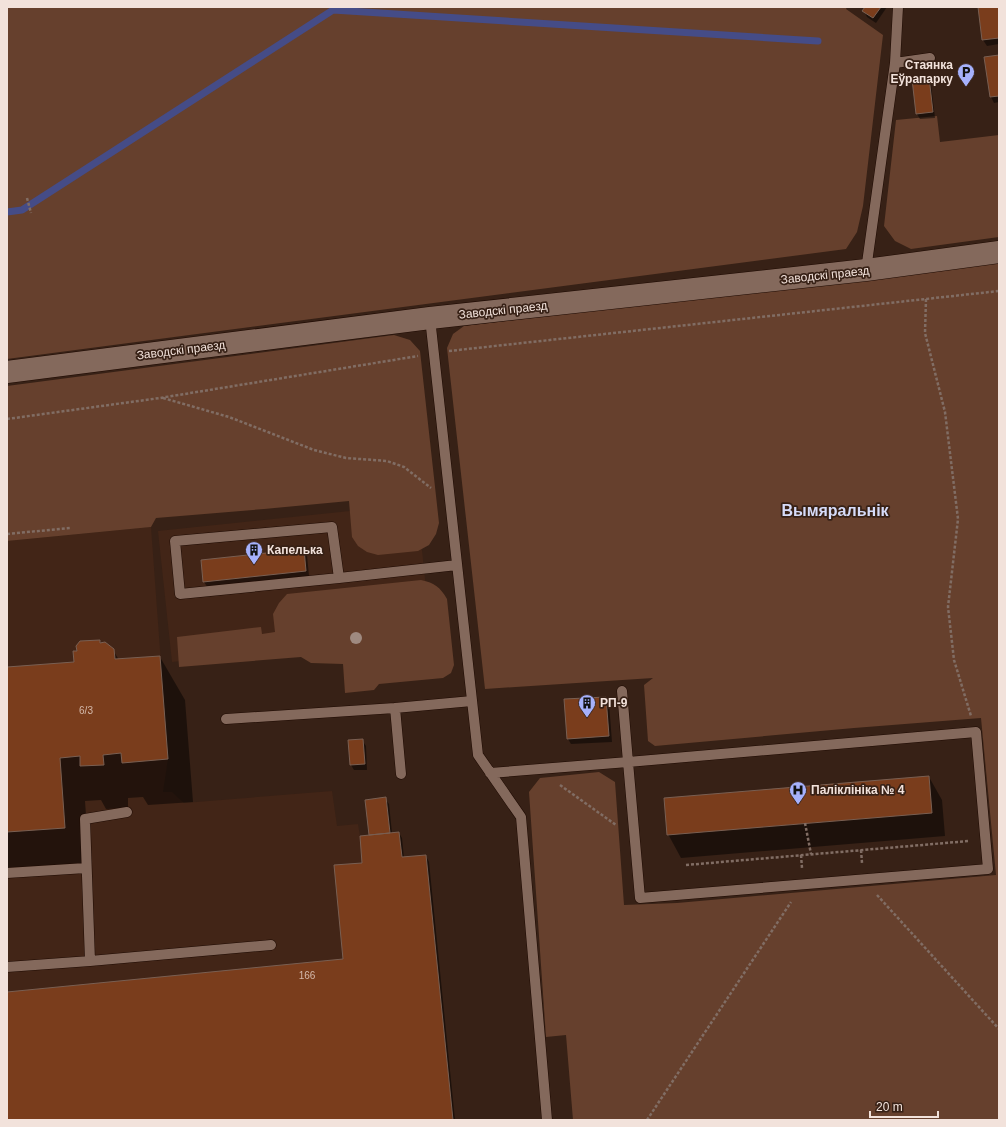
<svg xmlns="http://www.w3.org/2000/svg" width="1006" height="1127" font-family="Arial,sans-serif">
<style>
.built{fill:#422517}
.green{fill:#66402d}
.shadow{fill:#0007}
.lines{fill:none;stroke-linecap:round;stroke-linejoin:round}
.stream{stroke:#454c87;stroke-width:7}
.building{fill:#7a3d1c;stroke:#795f52}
.service-casing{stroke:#1e0a02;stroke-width:11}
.tertiary-casing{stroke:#1e0a02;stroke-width:23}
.path{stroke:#816d64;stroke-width:2.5;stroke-dasharray:3 2;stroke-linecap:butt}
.service{stroke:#84695c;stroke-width:10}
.tertiary{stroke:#84695c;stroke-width:22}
.tree{fill:#9f8a80}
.labels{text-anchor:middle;stroke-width:3.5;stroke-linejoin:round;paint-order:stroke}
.number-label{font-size:10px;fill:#d4b9ab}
.poi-label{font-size:12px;font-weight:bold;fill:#f2e2db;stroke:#372116;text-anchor:start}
.street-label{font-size:12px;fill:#f2e2db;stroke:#372116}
.district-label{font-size:16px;font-weight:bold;fill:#d6dbf8;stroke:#372116}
</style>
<rect width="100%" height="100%" fill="#372116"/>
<path class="built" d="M 417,504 L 431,634 L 172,662 L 158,531 Z
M 151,527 L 168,759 L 163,792 L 172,792 L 184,803 L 332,791 L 337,826 L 358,824 L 360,836 L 399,832 L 402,857 L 426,855 L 453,1120 L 7,1120 L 7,541 Z"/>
<path class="green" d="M 7,7 L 847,7 L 846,9 L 883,35 L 863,206 L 857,232 L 846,249 L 7,359 Z
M 937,116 L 940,142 L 999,135 L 999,237 L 911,249 L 895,241 L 884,226 L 896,120 Z
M 999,263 L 999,1120 L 573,1120 L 566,1035 L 546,1037 L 529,792 L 540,778 L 599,772 L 615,782 L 624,905 L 677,903 L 996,875 L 981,718 L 854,728 L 655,746 L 648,741 L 644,685 L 653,678 L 485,689 L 447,348 L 453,334 L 464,326 Z
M 394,335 L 410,340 L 420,351 L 439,523 L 436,534 L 429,545 L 418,551 L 378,555 L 367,552 L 358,546 L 352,537 L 349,501 L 264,509 L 156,518 L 151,527 L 7,541 L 7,386 Z
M 421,580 C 435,583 440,587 447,599 L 454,665 L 451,673 L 443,678 L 379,684 L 374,690 L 345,693 L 343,664 L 311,663 L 301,657 L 179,667 L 177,637 L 261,627 L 262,634 L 275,632 L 273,614 L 279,603 L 287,594 Z"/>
<path class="shadow" d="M 866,7 L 887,7 L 876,23 L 867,17 L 864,11 Z
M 979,7 L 999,7 L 999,44 L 987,46 L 983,40 Z
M 999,56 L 999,102 L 994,103 L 991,97 L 985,58 Z
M 928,78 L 931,84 L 935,118 L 920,119 L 917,114 Z
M 304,550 L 307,555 L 309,576 L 208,588 L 204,582 L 202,561 Z
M 100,641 L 102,644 L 113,650 L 119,660 L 160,657 L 185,700 L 193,802 L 148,805 L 143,797 L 128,798 L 128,808 L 106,809 L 101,800 L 85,801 L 90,871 L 7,877 L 7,668 L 75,663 L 78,652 Z
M 606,698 L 609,703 L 612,742 L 571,744 L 568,739 Z
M 362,740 L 366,746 L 367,770 L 354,770 L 351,765 Z
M 929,777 L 942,800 L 945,836 L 681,858 L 668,834 Z
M 385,799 L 389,804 L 392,833 L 399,833 L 402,838 L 404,858 L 426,856 L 429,862 L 455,1120 L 7,1120 L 7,993 L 344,960 L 363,864 L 370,836 L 367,801 Z"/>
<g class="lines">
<path class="stream" d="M 7,212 L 22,210 L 333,10 L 818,41"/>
</g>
<path class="building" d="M 865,7 L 881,7 L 873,18 L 862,11 Z
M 978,7 L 999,7 L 999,38 L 982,40 Z
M 999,55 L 999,96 L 990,97 L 984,57 Z
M 929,77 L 933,112 L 916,114 L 912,79 Z
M 304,549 L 306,571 L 203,582 L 201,560 Z
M 100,640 L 100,643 L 105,642 L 114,649 L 115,659 L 160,656 L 168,759 L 122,763 L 121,753 L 103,755 L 104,765 L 80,766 L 80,756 L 60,758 L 65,828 L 7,832 L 7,667 L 74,662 L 73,651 L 77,651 L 76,646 L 80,641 Z
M 606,697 L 609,736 L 567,739 L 564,699 Z
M 363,739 L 365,764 L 350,765 L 348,740 Z
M 929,776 L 932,813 L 667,835 L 664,798 Z
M 386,797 L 390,833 L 369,835 L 365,800 Z
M 399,832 L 402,857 L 426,855 L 453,1120 L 7,1120 L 7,992 L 343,959 L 334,865 L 362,863 L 360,836 Z"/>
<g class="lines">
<g class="service-casing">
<path id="service" d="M 895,63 L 898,7
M 866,270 L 895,63 L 930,58
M 430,318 L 478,755 L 521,817 L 547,1120
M 339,578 L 332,527 L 175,541 L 180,594 L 339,578 L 457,565
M 395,708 L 401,774
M 226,719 L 395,708 L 472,701
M 490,773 L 628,762 L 640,898 L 988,869 L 976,732 L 628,762 L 622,691
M 7,873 L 86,868
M 90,961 L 85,819 L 127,812
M 7,967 L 90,961 L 271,945"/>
</g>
<g class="tertiary-casing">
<path id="tertiary" d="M 7,372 L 430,318 L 866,270 L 999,252"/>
</g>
<path class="path" d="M 27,198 L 31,213
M 926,299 L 925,333 L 945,412 L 958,519 L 948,607 L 954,660 L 971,716
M 449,351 L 999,291
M 163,398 L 229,417 L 314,450 L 346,458 L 387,461 L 404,467 L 431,488
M 7,419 L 160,398 L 418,356
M 7,534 L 70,528
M 560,785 L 616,825
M 805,823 L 811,854
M 861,850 L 862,863
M 801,855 L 802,868
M 686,865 L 969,841
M 877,895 L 999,1029
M 647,1120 L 791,902"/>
<use href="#service" class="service"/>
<use href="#tertiary" class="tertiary"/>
</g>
<circle class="tree" cx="356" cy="638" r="6"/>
<defs>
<g id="parking-pin" transform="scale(0.9)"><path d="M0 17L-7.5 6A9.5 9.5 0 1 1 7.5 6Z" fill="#a6b1fc" stroke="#372116"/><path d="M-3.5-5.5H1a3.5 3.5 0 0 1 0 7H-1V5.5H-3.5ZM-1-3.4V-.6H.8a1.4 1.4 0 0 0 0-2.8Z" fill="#111"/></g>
<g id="building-pin" transform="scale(0.9)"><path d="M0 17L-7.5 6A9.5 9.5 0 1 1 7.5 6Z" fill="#a6b1fc" stroke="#372116"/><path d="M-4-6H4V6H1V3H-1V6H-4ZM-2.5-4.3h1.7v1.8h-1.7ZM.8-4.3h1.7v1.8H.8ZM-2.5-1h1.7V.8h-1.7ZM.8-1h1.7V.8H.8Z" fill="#111"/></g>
<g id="hospital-pin" transform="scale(0.9)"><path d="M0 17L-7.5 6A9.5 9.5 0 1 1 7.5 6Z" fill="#a6b1fc" stroke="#372116"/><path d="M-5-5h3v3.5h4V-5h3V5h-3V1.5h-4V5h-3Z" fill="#111"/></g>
</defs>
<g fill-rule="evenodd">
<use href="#parking-pin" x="966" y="72"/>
<use href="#building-pin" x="254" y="550"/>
<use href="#building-pin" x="587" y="703"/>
<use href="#hospital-pin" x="798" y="790"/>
</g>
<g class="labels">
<g class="number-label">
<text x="86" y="714">6/3</text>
<text x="307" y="979">166</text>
</g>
<g class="poi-label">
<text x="953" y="69" text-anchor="end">Стаянка<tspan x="953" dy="14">Еўрапарку</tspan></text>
<text x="267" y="554">Капелька</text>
<text x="600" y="707">РП-9</text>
<text x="811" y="794">Паліклініка № 4</text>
</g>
<g class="street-label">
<text transform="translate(825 275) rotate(-6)" y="4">Заводскі праезд</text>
<text transform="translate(503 310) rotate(-6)" y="4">Заводскі праезд</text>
<text transform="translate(181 350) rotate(-7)" y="4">Заводскі праезд</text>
</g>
<g class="district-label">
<text x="835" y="516">Вымяральнік</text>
</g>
</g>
<rect width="1006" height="1127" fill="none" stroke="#f2e2db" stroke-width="16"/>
<path d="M870 1111v6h68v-6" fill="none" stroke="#f2e2db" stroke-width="2"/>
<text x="876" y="1111" font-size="12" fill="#f2e2db" stroke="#372116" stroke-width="3" paint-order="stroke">20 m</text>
</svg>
